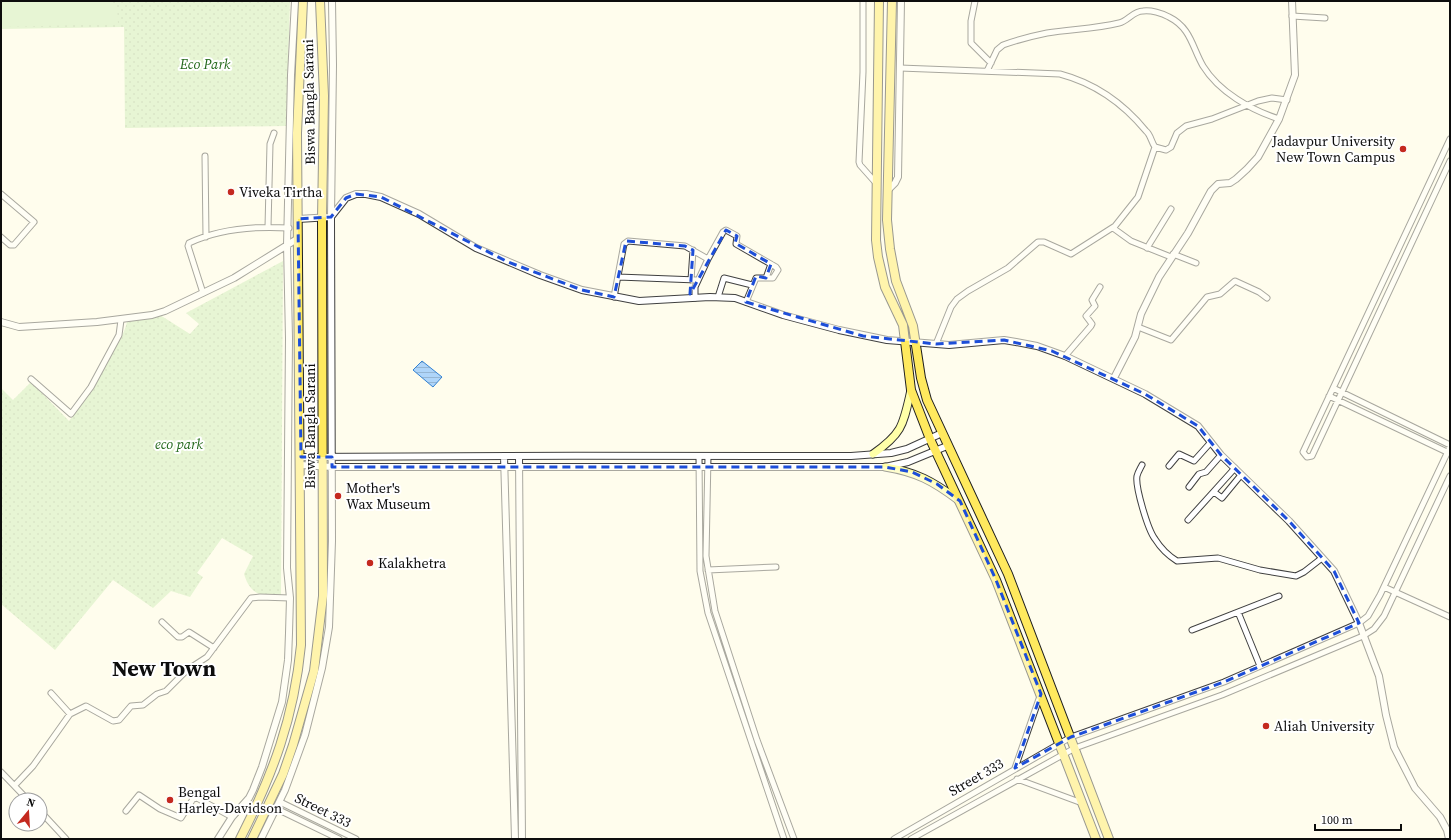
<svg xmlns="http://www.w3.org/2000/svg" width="1451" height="840" font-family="'Source Serif 4',serif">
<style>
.grass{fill:url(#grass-dots)}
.garden{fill:#cbebb5}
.water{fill:url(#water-rules);stroke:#3382d3}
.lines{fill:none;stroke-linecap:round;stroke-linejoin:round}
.minor-casing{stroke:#404040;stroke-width:7}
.tertiary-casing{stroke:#404040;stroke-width:8}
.secondary-casing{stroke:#2f2f2f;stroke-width:9}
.primary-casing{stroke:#1e1e1e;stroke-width:10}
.minor{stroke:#fff;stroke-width:5}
.tertiary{stroke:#fff;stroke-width:6}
.secondary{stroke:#ffffa8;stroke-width:7}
.primary{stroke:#ffe95e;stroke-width:8}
.marked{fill:none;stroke:#1d4ed8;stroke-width:3;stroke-dasharray:8 5;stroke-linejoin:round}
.poi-dot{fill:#c4291f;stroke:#fff;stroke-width:1.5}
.labels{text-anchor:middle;stroke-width:4;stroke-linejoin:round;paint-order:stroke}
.park-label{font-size:14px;font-style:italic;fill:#22681a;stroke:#fff}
.street-label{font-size:14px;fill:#0d0d0d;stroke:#fff}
.poi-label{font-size:14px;fill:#0d0d0d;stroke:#fff;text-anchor:start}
.town-label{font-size:22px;font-weight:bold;fill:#0d0d0d;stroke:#fff}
</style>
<defs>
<pattern id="grass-dots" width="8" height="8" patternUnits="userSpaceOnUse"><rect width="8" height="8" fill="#cbebb5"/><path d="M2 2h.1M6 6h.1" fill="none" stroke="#adc89a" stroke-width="1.8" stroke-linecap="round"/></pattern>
<pattern id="water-rules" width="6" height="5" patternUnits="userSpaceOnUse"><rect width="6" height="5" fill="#afd5f9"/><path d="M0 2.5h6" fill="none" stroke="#95b6d4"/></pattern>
</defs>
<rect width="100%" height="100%" fill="#fffded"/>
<path class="grass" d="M 1,1 L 290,1 L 286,126 L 125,128 L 124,27 L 1,29 Z
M 283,261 L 281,595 C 261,596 251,596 244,574 L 253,556 L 222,538 L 197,573 L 203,577 L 190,597 L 171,591 L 153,608 L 113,580 L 55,650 L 1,604 L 1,388 L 13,400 L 31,382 L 69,421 C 86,400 98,379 111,355 C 117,344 124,335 127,322 L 160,315 L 190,334 L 199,324 L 186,313 Z"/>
<path class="garden" d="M 1,1 L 112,1 L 117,8 L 118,24 L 1,27 Z"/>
<path class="water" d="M 422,361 L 442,377 L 433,387 L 413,370 Z"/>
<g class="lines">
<g class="minor-casing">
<path id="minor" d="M 863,1 L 863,72 L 859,162 L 860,165 L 876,183
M 975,1 L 971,21 L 971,43 L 991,63
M 1292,16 L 1325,18
M 900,68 L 1060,74 C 1094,83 1123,103 1146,131 C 1151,135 1151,142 1155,147 L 1166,150 L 1171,147 L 1177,133 L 1186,126 L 1212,119 L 1258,101 L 1272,98 L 1287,100
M 987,71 L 997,50 L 1003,45 C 1017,40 1032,36 1047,33 C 1070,29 1095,29 1119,23 C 1128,21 1133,11 1143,11 C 1151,10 1162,13 1169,17 C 1191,28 1192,47 1203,66 C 1219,92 1251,110 1279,119
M 1450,139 L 1303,452 L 1307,457 L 1312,456 L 1450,161
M 205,156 L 206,237
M 1,194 L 34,222 L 14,245 L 10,245 L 1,237
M 268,227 L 270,144 L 274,133
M 1113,228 L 1131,241 L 1171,257
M 1147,248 L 1171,209
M 1173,254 L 1196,263
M 708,259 L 723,232 L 726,230 L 737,236 L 736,244 L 776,267 L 778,270 L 773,278 L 756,278 L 746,302
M 618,277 L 697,280
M 766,278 L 771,264
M 691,280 L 693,250
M 203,293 L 188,246 L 189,243 C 219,229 256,226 289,228
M 614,297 L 624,244 L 628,241 L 685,246 L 708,259 L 695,287 L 695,298
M 718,297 L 724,278 L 752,285
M 1138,327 L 1171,340 L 1207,297 L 1220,294 L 1235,281 L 1259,292 L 1267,298
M 936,344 L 951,307 L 957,299 L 968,291 L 1008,268 L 1038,242 L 1044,242 L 1071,254 L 1115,226 L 1138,197 L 1155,147
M 1065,356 L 1091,326 L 1092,324 L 1086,316 L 1095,306 L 1092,300 L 1100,287
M 31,379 L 71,414 L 91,387 L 119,335 L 121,320
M 1333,388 L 1450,445
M 1329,396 L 1449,453
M 699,456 L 700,571 L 708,613 L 784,839
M 708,456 L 706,556 L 715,611 L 757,740 L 794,839
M 1142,465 C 1140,469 1138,472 1137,476 C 1135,487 1148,530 1155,539 C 1160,547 1169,556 1177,561 L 1218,558 L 1260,570 L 1296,576 L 1304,572 L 1322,558
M 1169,466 L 1179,454 L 1194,461 L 1211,442
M 1189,487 L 1199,474 L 1206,472 L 1221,455
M 1214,492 L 1222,498 L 1241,475
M 1188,520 L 1235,468
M 708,570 L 776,567
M 1384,587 L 1450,617
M 1238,612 L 1260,666
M 162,622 L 178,637 L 182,637 L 189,632 L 214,648
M 1192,630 L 1279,596
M 51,693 L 70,714
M 1015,768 L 1040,696
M 1,772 L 28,800
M 1017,779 L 1082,803
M 15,785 L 33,766 L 70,714 L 86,706 L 113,721 L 119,720 L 131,706 L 143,705 L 157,694 L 166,691 L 187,670 L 207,657 L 251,598 L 260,597 L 290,598
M 280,802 L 356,839
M 277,809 L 339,839
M 40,811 L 66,839
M 126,811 L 139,795 L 160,809 L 181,818 L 193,799 L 197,798 L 232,817
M 894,839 L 1071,737 L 1224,682 L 1359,623 L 1368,616 L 1380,595 L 1450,447
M 911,839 L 1075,748 L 1222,695 L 1363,636 L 1374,629 L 1384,616 L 1450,476"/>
</g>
<g class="tertiary-casing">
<path id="tertiary" d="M 889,189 L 895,183 L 898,177 L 901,1
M 298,219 L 331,217 L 346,198 L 356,194 L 366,194 L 381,197 L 419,214 L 476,248 L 540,275 L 582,290 L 639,301 L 710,297 L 735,298 L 783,315 L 839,330 L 887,340 L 949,345 L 1004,340 L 1016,342 L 1037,346 L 1065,356 L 1145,394 L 1198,426 L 1221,455 L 1289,521 L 1334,571 L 1359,623 L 1379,676 L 1386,715 L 1394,747 L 1415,788 L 1440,817 L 1447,830 L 1449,839
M 1,322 L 19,327 L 35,326 L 97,322 L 152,315 L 165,311 L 234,278 L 297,239
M 1114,378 L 1135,337 L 1141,314 L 1159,277 L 1188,233 L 1211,191 L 1218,184 L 1230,183 L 1236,179 L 1247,169 L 1258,157 L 1279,119 L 1295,75 L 1292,1
M 504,456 L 515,839
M 519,456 L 522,839
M 301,457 C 484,455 668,456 851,456 L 891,453 L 907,449 L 942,433
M 301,465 L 332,467 L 885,467 L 908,462 L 947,446
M 218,839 L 232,817 L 249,798 L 253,790 L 262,767 L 282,702 L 288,660 L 289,633 L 290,598 L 287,568 L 289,338 L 287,245 L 291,75 L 295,1
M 261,839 L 285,790 L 305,735 L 322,668 L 329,627 L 332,541 L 331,217 L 333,65 L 332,1"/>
</g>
<g class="secondary-casing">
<path id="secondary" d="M 873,454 C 903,433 903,425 911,390
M 885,467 C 916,472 933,481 958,500"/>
</g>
<g class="primary-casing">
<path id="primary" d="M 879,1 L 876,240 L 878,257 L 885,287 L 903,325 L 911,390 L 930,439 L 996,580 L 1096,839
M 892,1 L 887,220 L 890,249 L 896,281 L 913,326 L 921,378 L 927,400 L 1008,574 L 1109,839
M 240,839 C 273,774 294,718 301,645 L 297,133 L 303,1
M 252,839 L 283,774 L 293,745 L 314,671 L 323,596 L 322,219 L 324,96 L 320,1"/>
</g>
<use href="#minor" class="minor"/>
<use href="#tertiary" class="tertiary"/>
<use href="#secondary" class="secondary"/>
<use href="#primary" class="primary"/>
</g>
<path d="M0 0H1451V840H0ZM 356,194 L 381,197 L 508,262 L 582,290 L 614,297 L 626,241 L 685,246 L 693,250 L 690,294 L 726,230 L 737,236 L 735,243 L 771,264 L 766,278 L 756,276 L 746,302 L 863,336 L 936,344 L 1004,340 L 1052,351 L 1145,394 L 1198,426 L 1221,455 L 1289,521 L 1334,571 L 1359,623 L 1224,682 L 1071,737 L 1015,768 L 1041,694 L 996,580 L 960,501 L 937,484 L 912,472 L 885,467 L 332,467 L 332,457 L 301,457 L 298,219 L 331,217 L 346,198 Z" fill="#fffded" fill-opacity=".55" fill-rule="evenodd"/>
<path class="marked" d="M 356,194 L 381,197 L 508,262 L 582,290 L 614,297 L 626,241 L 685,246 L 693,250 L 690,294 L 726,230 L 737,236 L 735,243 L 771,264 L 766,278 L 756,276 L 746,302 L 863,336 L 936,344 L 1004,340 L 1052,351 L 1145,394 L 1198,426 L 1221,455 L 1289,521 L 1334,571 L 1359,623 L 1224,682 L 1071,737 L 1015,768 L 1041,694 L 996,580 L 960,501 L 937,484 L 912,472 L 885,467 L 332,467 L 332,457 L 301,457 L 298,219 L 331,217 L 346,198 Z"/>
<g class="poi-dot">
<circle cx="1403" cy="149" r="4"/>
<circle cx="231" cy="192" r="4"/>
<circle cx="338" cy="496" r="4"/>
<circle cx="370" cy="563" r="4"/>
<circle cx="1266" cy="726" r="4"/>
<circle cx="170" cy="800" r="4"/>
</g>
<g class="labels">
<g class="park-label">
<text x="205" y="69">Eco Park</text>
<text x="179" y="449">eco park</text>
</g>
<g class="street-label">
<text transform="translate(309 102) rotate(-91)" y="5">Biswa Bangla Sarani</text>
<text transform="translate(310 426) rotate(-90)" y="5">Biswa Bangla Sarani</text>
<text transform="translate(976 777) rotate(-30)" y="5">Street 333</text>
<text transform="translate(323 810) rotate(26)" y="5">Street 333</text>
</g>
<g class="poi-label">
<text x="1395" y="146" text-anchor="end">Jadavpur University<tspan x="1395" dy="16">New Town Campus</tspan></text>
<text x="239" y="197">Viveka Tirtha</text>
<text x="346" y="493">Mother's<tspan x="346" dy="16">Wax Museum</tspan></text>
<text x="378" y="568">Kalakhetra</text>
<text x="1274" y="731">Aliah University</text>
<text x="178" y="797">Bengal<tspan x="178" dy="16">Harley-Davidson</tspan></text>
</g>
<g class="town-label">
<text x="164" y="676">New Town</text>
</g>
</g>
<rect width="1451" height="840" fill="none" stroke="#0d0d0d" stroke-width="4"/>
<g transform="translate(28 812) rotate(18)"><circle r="19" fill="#ffffff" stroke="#9e9e9e"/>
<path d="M0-3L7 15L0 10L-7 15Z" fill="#c4291f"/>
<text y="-6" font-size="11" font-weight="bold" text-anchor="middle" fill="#0d0d0d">N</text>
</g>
<path d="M1315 824v6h86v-6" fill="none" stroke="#0d0d0d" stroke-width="2"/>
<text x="1321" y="824" font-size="12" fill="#0d0d0d" stroke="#ffffff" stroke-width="3" paint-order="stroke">100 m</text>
</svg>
